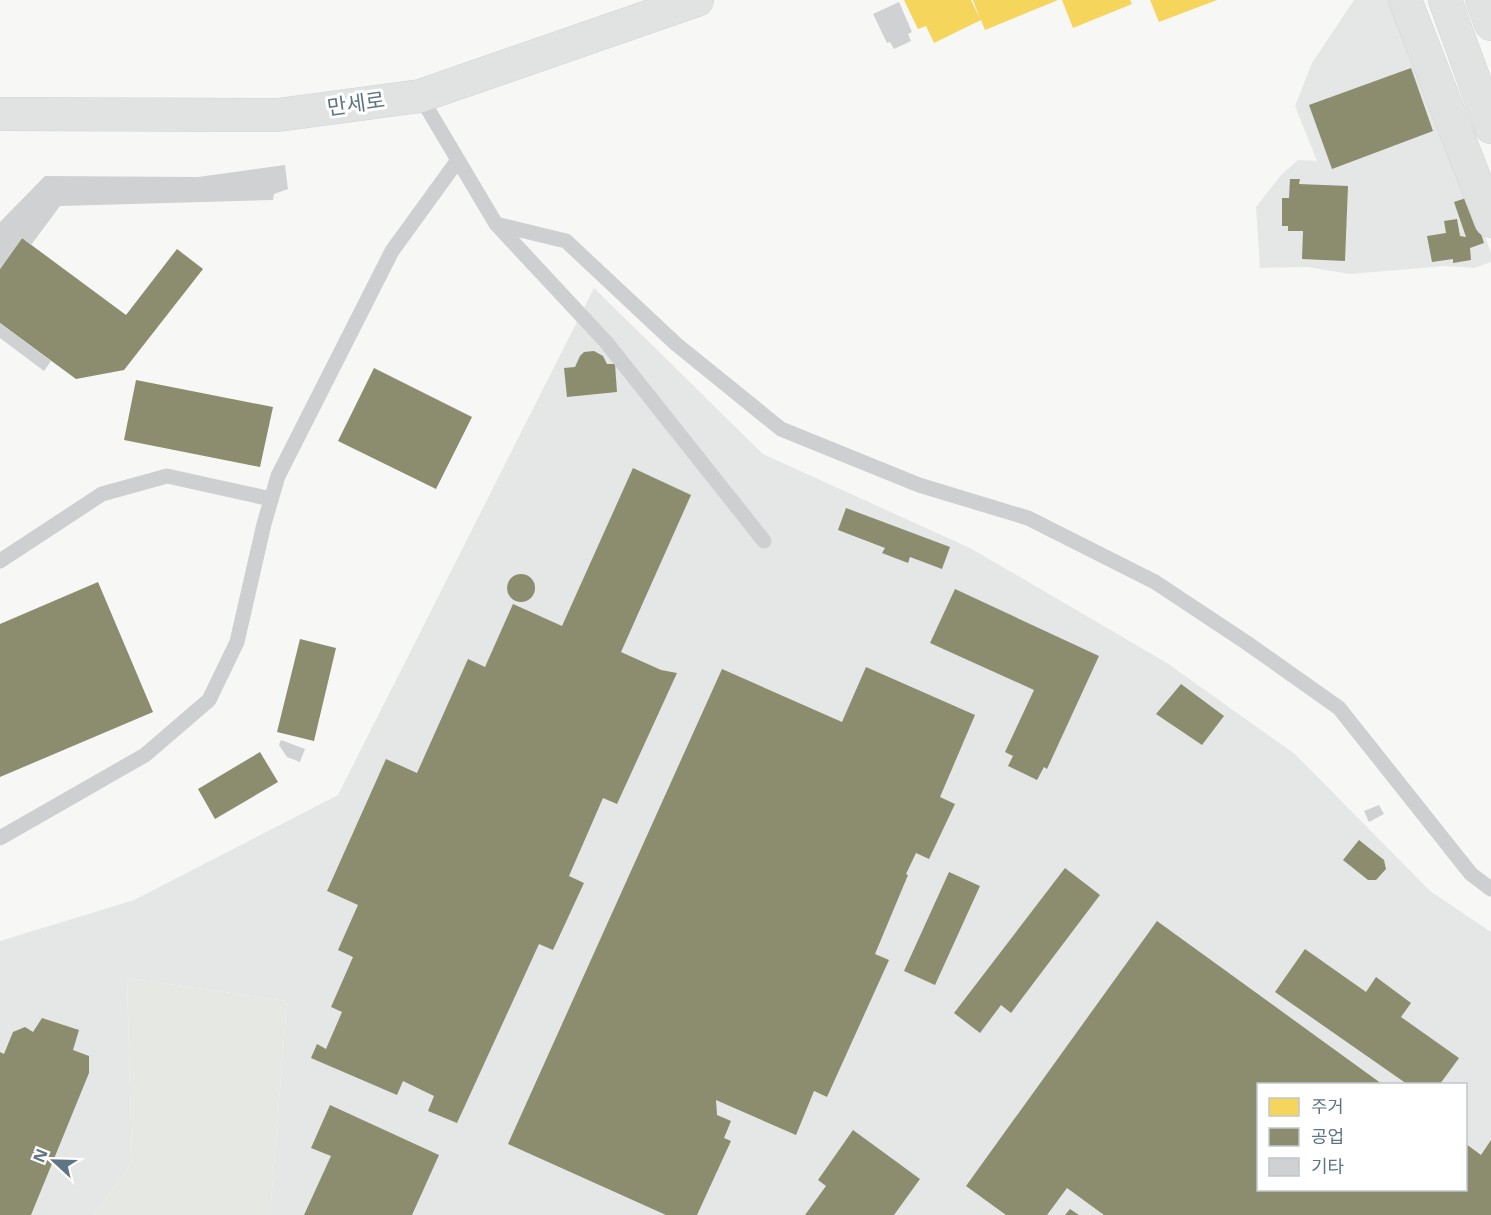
<svg xmlns="http://www.w3.org/2000/svg" width="1491" height="1215" font-family="'Open Sans','Noto Sans KR',sans-serif">
<style>
.built{fill:#e5e7e7;fill-rule:evenodd}
.green{fill:#e6e9e3}
.homes{fill:#f6d55c}
.industry{fill:#8c8c6e}
.building{fill:#cfd1d2}
.lines{fill:none;stroke-linecap:round;stroke-linejoin:round}
.secondary-casing{stroke:#d3d4d5;stroke-width:34}
.trunk-casing{stroke:#d4d5d5;stroke-width:34}
.service{stroke:#cdcfd0;stroke-width:15}
.secondary{stroke:#e1e2e2;stroke-width:33}
.trunk{stroke:#e1e2e2;stroke-width:33}
.labels{text-anchor:middle;stroke-width:6;stroke-linejoin:round;paint-order:stroke}
.street-label{font-size:21px;fill:#607583;stroke:#fff}
</style>
<rect width="100%" height="100%" fill="#f7f7f6"/>
<path class="built" d="M 1354,0 L 1389,0 L 1465,182 L 1491,253 L 1491,262 L 1474,268 L 1445,266 L 1350,274 L 1307,267 L 1260,268 L 1256,207 L 1280,176 L 1298,160 L 1317,161 L 1295,106 L 1312,63 Z
M 594,288 L 763,454 L 970,548 L 1167,663 L 1295,754 L 1430,891 L 1491,932 L 1491,1215 L 270,1215 L 287,1001 L 127,978 L 132,1162 L 94,1215 L 0,1215 L 0,941 L 134,900 L 338,795 ZM 1258,1084 L 1466,1084 L 1466,1190 L 1258,1190 Z"/>
<path class="green" d="M 127,978 L 287,1001 L 270,1215 L 94,1215 L 132,1162 Z"/>
<path class="homes" d="M 904,0 L 971,0 L 980,19 L 973,0 L 1058,0 L 985,30 L 981,20 L 934,43 L 926,26 L 918,29 Z
M 1062,0 L 1130,0 L 1132,4 L 1073,28 Z
M 1150,0 L 1217,0 L 1159,22 Z"/>
<path class="industry" d="M 1411,68 L 1433,131 L 1332,169 L 1309,105 Z
M 1290,179 L 1300,179 L 1299,184 L 1348,186 L 1345,261 L 1302,259 L 1303,231 L 1288,231 L 1288,226 L 1282,226 L 1282,198 L 1289,198 Z
M 1469,197 L 1484,243 L 1470,248 L 1471,260 L 1453,263 L 1453,259 L 1432,262 L 1427,236 L 1446,233 L 1444,221 L 1457,219 L 1460,236 L 1466,237 L 1454,202 Z
M 22,238 L 126,315 L 177,249 L 203,269 L 124,370 L 76,379 L 0,323 L 0,269 Z
M 594,351 L 603,356 L 607,364 L 615,364 L 617,392 L 567,397 L 564,368 L 575,367 L 580,356 L 584,352 Z
M 374,368 L 472,417 L 436,489 L 338,441 Z
M 136,380 L 273,407 L 260,467 L 124,440 Z
M 633,468 L 691,495 L 621,652 L 661,670 L 677,673 L 617,804 L 603,798 L 569,876 L 584,883 L 553,950 L 539,944 L 457,1123 L 428,1111 L 434,1096 L 403,1081 L 397,1095 L 311,1058 L 317,1044 L 326,1049 L 342,1012 L 331,1007 L 353,957 L 338,950 L 358,905 L 327,891 L 386,759 L 417,773 L 468,659 L 485,667 L 513,604 L 562,626 Z
M 846,508 L 950,547 L 942,569 L 910,557 L 908,563 L 882,553 L 885,548 L 838,530 Z
M507 588a14 14 0 1 1 28 0a14 14 0 1 1-28 0Z
M 98,582 L 153,712 L 0,777 L 0,624 Z
M 955,589 L 1099,656 L 1047,769 L 1044,767 L 1037,780 L 1008,766 L 1013,756 L 1005,752 L 1034,690 L 930,643 Z
M 300,639 L 336,648 L 314,741 L 277,732 Z
M 866,667 L 975,715 L 940,797 L 955,804 L 929,859 L 916,853 L 906,874 L 908,875 L 875,954 L 889,960 L 827,1097 L 814,1091 L 796,1135 L 716,1100 L 717,1115 L 731,1121 L 724,1138 L 731,1141 L 697,1215 L 666,1215 L 508,1144 L 722,669 L 842,722 Z
M 1181,684 L 1224,716 L 1202,745 L 1156,714 Z
M 260,752 L 278,782 L 215,819 L 198,789 Z
M 1359,840 L 1384,860 L 1386,869 L 1376,880 L 1368,880 L 1343,860 Z
M 1065,868 L 1100,895 L 1011,1013 L 1001,1005 L 980,1033 L 954,1013 Z
M 949,872 L 980,886 L 935,985 L 904,971 Z
M 1157,921 L 1382,1084 L 1258,1084 L 1258,1190 L 1466,1190 L 1466,1144 L 1481,1155 L 1491,1140 L 1491,1215 L 1104,1215 L 1067,1188 L 1047,1215 L 1006,1215 L 966,1186 Z
M 1305,949 L 1366,992 L 1376,977 L 1411,1003 L 1401,1017 L 1459,1058 L 1440,1084 L 1407,1084 L 1275,992 Z
M 42,1018 L 79,1030 L 73,1050 L 89,1056 L 89,1073 L 31,1215 L 0,1215 L 0,1052 L 4,1054 L 13,1032 L 25,1027 L 33,1032 Z
M 330,1105 L 439,1155 L 412,1215 L 304,1215 L 331,1156 L 311,1148 Z
M 853,1130 L 920,1179 L 894,1215 L 805,1215 L 826,1186 L 818,1180 Z
M 1070,1209 L 1079,1215 L 1065,1215 Z"/>
<path class="building" d="M 899,2 L 912,32 L 908,34 L 911,41 L 894,49 L 890,42 L 887,43 L 873,14 Z
M 285,165 L 288,189 L 274,194 L 273,200 L 60,206 L 31,245 L 22,238 L 0,269 L 0,222 L 45,176 L 198,177 Z
M 0,323 L 51,361 L 44,371 L 0,338 Z
M 281,740 L 305,749 L 300,762 L 287,757 L 279,745 Z
M 1379,805 L 1384,814 L 1369,822 L 1364,811 Z"/>
<g class="lines">
<g class="secondary-casing">
<path id="secondary" d="M 0,114 L 278,115 L 420,96 L 697,0"/>
</g>
<g class="trunk-casing">
<path id="trunk" d="M 1405,0 L 1491,221
M 1445,0 L 1491,127
M 1482,0 L 1491,24"/>
</g>
<path class="service" d="M 420,96 L 496,224 L 606,342 L 764,541
M 496,224 L 566,241 L 676,344 L 781,429 L 919,485 L 1028,518 L 1155,582 L 1247,643 L 1339,708 L 1471,874 L 1491,889
M 0,561 L 102,494 L 167,476 L 271,499
M 0,838 L 145,755 L 209,700 L 237,642 L 264,524 L 278,476 L 392,251 L 458,160"/>
<use href="#secondary" class="secondary"/>
<use href="#trunk" class="trunk"/>
</g>
<g class="labels">
<g class="street-label">
<text transform="translate(356 104) rotate(-8)" y="7">만세로</text>
</g>
</g>
<rect x="1257" y="1083" width="210" height="108" fill="#ffffff" stroke="#bfc8cd" stroke-width="1.5"/>
<rect x="1269" y="1098" width="30" height="18" fill="#f6d55c" stroke="#bfc8cd" stroke-width="1.5"/>
<text x="1311" y="1113" font-size="18" fill="#607583">주거</text>
<rect x="1269" y="1128" width="30" height="18" fill="#8c8c6e" stroke="#bfc8cd" stroke-width="1.5"/>
<text x="1311" y="1143" font-size="18" fill="#607583">공업</text>
<rect x="1269" y="1158" width="30" height="18" fill="#cfd1d2" stroke="#bfc8cd" stroke-width="1.5"/>
<text x="1311" y="1173" font-size="18" fill="#607583">기타</text>
<g transform="translate(54 1161) rotate(292)" stroke="#ffffff" stroke-width="4.5" paint-order="stroke">
<path d="M0-4.5L10 22L0 15L-10 22Z" fill="#607583"/>
<text y="-9" font-size="16" font-weight="bold" text-anchor="middle" fill="#607583">N</text>
</g>
</svg>
